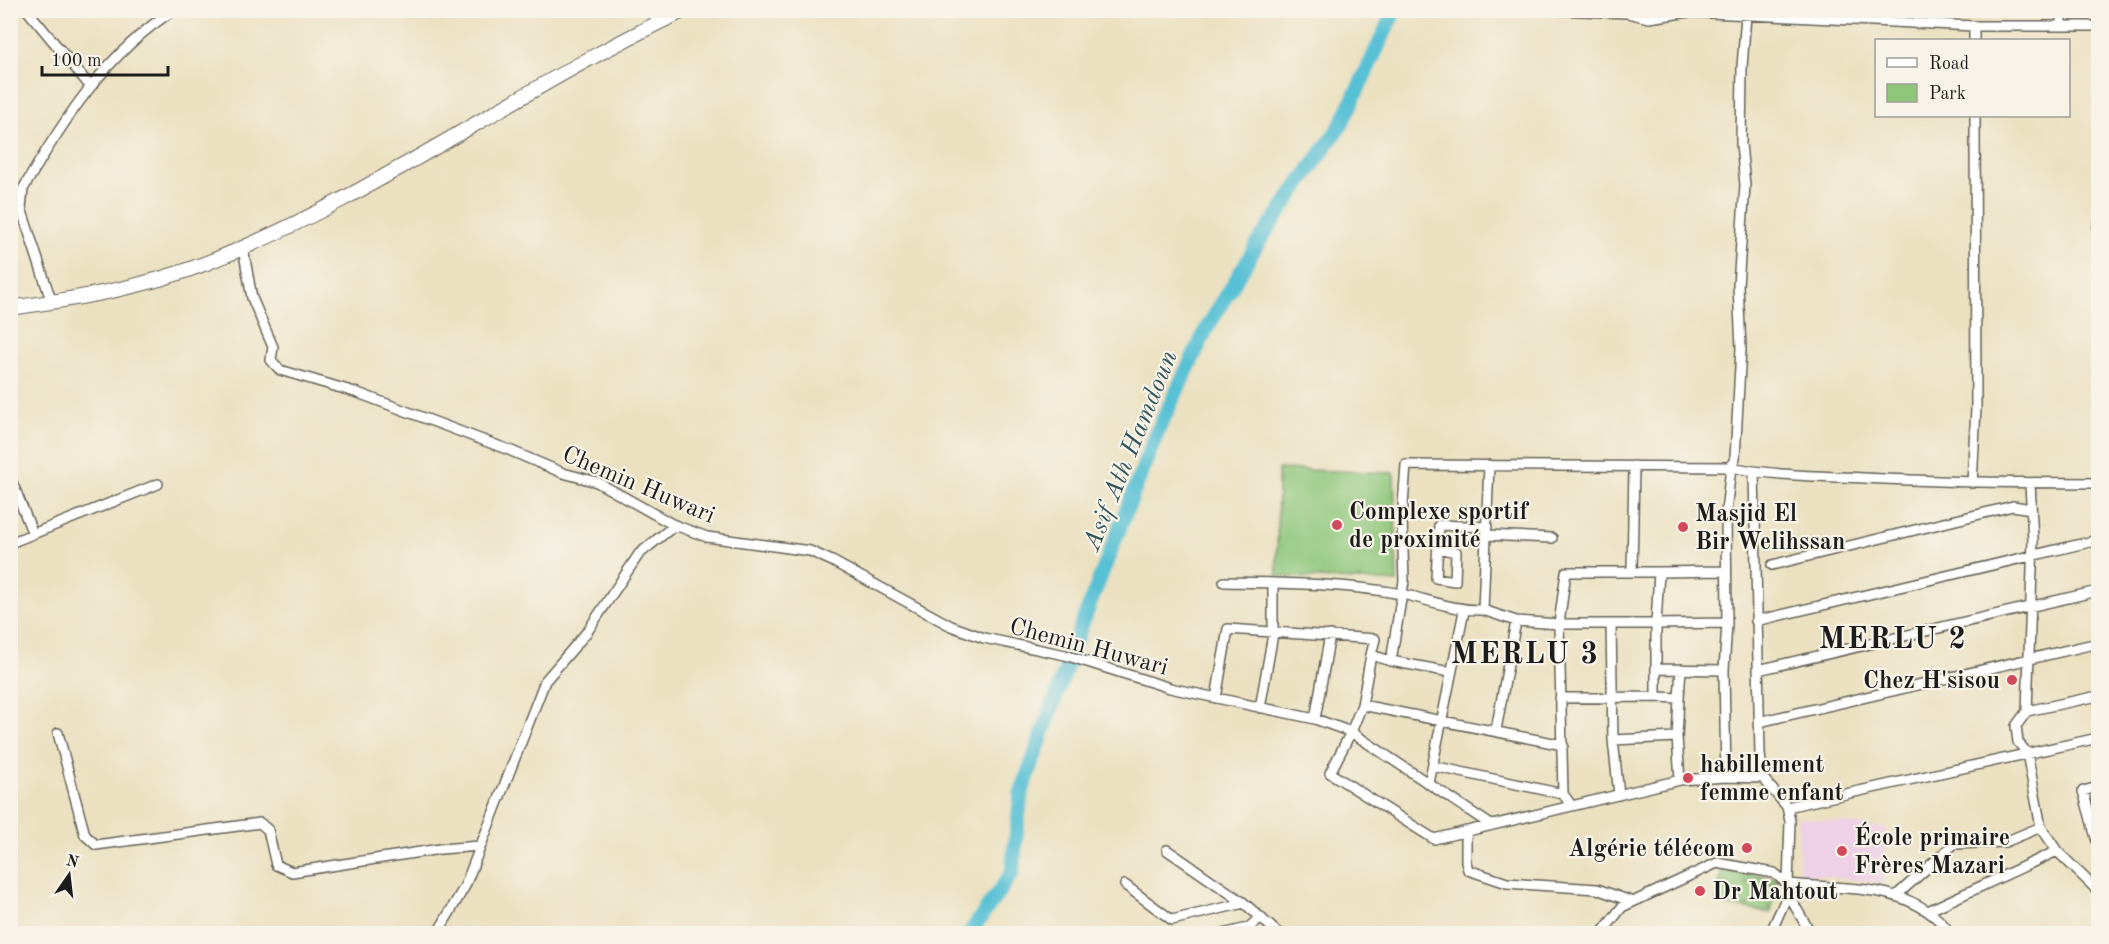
<svg xmlns="http://www.w3.org/2000/svg" width="2109" height="944" font-family="'Old Standard TT',serif">
<style>
.built{fill:#eed0e7}
.cemetery{fill:url(#cemetery-stones);stroke:#55714b;stroke-width:1.5}
.park{fill:#8ec67a;stroke:#55714b;stroke-width:1.5}
.lines{fill:none;stroke-linecap:round;stroke-linejoin:round}
.river{stroke:#57c0d4;stroke-width:15}
.street-casing{stroke:#646156;stroke-width:12}
.secondary-casing{stroke:#646156;stroke-width:16}
.street{stroke:#fff;stroke-width:9}
.secondary{stroke:#fff;stroke-width:14}
.poi-dot{fill:#d1495b;stroke:#f7f3e8;stroke-width:2}
.labels{text-anchor:middle;stroke-width:4.5;stroke-linejoin:round;paint-order:stroke}
.street-label{font-size:24px;fill:#1c1c1c;stroke:#f7f3e8}
.poi-label{font-size:24px;font-weight:bold;fill:#1c1c1c;stroke:#f7f3e8;text-anchor:start}
.water-label{font-size:26px;font-style:italic;fill:#31555c;stroke:#f7f3e8}
.district-label{font-size:30px;font-weight:bold;letter-spacing:1.5px;fill:#1c1c1c;stroke:#f7f3e8}
</style>
<defs>
<pattern id="cemetery-stones" width="16" height="16" patternUnits="userSpaceOnUse" patternTransform="scale(1.5)"><rect width="16" height="16" fill="#8ec67a"/><path d="M2 7V4a2 2 0 0 1 4 0v3zM10 15v-3a2 2 0 0 1 4 0v3z" fill="#7aaa69"/></pattern>
</defs>
<rect width="100%" height="100%" fill="#f7f3e8"/>
<filter id="ink" filterUnits="userSpaceOnUse"><feTurbulence type="fractalNoise" baseFrequency=".0167" numOctaves="2"/><feDisplacementMap in="SourceGraphic" scale="12" xChannelSelector="R" yChannelSelector="G"/><feConvolveMatrix kernelMatrix="1 2 1 2 8 2 1 2 1" color-interpolation-filters="sRGB"/></filter>
<filter id="wash" filterUnits="userSpaceOnUse"><feTurbulence type="fractalNoise" baseFrequency=".008" numOctaves="4" result="noise"/><feDisplacementMap in="SourceGraphic" scale="24" xChannelSelector="R" yChannelSelector="G"/><feGaussianBlur stdDeviation="1.35" result="paint"/><feColorMatrix in="noise" values="0 0 0 0 0 0 0 0 0 0 0 0 0 0 0 0 0 1.4 0 .05"/><feComposite in="paint" operator="in"/></filter>
<g filter="url(#wash)">
<rect width="100%" height="100%" fill="#ebe1c1"/>
<path class="built" d="M 1799,817 L 1887,829 L 1883,883 L 1799,873 Z"/>
<path class="cemetery" d="M 1722,869 L 1777,878 L 1771,913 L 1716,904 Z"/>
<path class="park" d="M 1278,469 L 1394,473 L 1397,582 L 1277,576 Z"/>
<g class="lines">
<path class="river" d="M 969,934 L 1012,873 L 1021,794 L 1080,629 L 1158,430 L 1207,328 L 1258,243 L 1341,125 L 1395,10"/>
</g>
</g>
<g filter="url(#ink)">
<g class="lines">
<g class="street-casing">
<path id="street" d="M 27,10 L 90,86
M 1557,10 L 1628,13 L 1649,18 L 1689,12 L 1974,26 L 2098,26
M 2061,25 L 2061,10
M 1974,26 L 1974,40
M 243,248 L 252,298 L 273,347 L 271,360 L 280,370 L 358,393 L 509,450 L 563,473 L 597,482 L 672,524 L 707,537 L 810,551 L 832,561 L 951,626 L 984,638 L 1065,655 L 1170,688 L 1315,719 L 1351,732 L 1362,705 L 1371,655
M 2098,290 L 2098,225
M 51,300 L 21,208 L 23,189 C 63,121 106,53 174,10
M 1489,465 L 1483,610 L 1516,621 L 1559,624 L 1563,794 L 1571,805
M 1754,472 L 1760,754 L 1763,778 L 1787,807 L 1790,821 L 1788,884 C 1847,890 1913,882 1951,934
M 10,477 L 33,534
M 1972,483 L 1976,408 L 1975,116
M 1487,535 L 1552,538
M 10,543 L 158,484
M 1438,548 L 1456,552 L 1455,581 L 1436,578 L 1439,525 L 1487,527
M 1772,565 L 2013,506 L 2031,509
M 1726,571 L 1659,572 L 1656,624 L 1727,623 L 1724,670 L 1726,777 L 1763,778
M 1632,572 L 1634,466
M 1224,582 C 1283,583 1344,583 1402,594 C 1430,600 1455,611 1483,610
M 1756,621 L 2098,540
M 1727,623 L 1726,512 L 1731,467 L 1735,458 L 1741,348 L 1738,286 L 1745,185 L 1741,144 L 1742,67 L 1746,15
M 1611,625 L 1613,740 L 1619,795
M 1657,669 L 1724,670
M 1758,670 L 2098,591
M 1450,672 L 1391,661 L 1404,581 L 1402,519 L 1406,465 L 1731,467 C 1774,476 1819,476 1864,478 C 1942,482 2020,483 2098,483
M 2098,696 L 2027,711 L 2016,726 L 2018,742 L 2027,753 L 2041,827 L 2057,851 L 2098,891
M 1656,697 L 1679,698 L 1677,737 L 1680,780
M 1216,698 L 1228,629 L 1375,639 L 1371,655 L 1391,661
M 1560,698 L 1656,697 L 1656,624 L 1559,624 L 1566,572 L 1659,572
M 1679,698 L 1681,669
M 1362,705 L 1563,745
M 1260,708 L 1273,634 L 1273,583
M 2027,711 L 2033,541 L 2030,483
M 1315,719 L 1330,635
M 1759,722 L 2098,643
M 1496,730 L 1516,621
M 58,733 L 85,835 L 96,845 L 260,823 L 268,830 L 276,865 L 292,872 L 440,849 L 480,846
M 1613,740 L 1677,737
M 1433,766 L 1563,794
M 1429,783 L 1464,611
M 2098,787 L 2083,791 L 2098,845
M 1787,807 L 2098,738
M 1491,825 L 1351,732 L 1330,773 L 1434,839 L 1680,780 L 1726,777
M 1466,831 L 1466,862 L 1468,870 L 1507,883 L 1597,889 L 1633,902
M 1167,850 L 1244,903 L 1279,934
M 1125,885 L 1172,920 L 1244,903
M 1788,894 L 1811,934
M 1898,894 L 1954,844 L 2005,842 L 2041,827
M 1930,910 L 2057,851
M 437,934 L 465,886 L 545,681 L 587,632 L 639,554 L 675,525
M 1223,934 L 1248,928 L 1261,917
M 1601,934 L 1622,907 L 1717,863 L 1774,873 L 1788,884 L 1788,894 L 1770,934"/>
</g>
<g class="secondary-casing">
<path id="secondary" d="M 10,308 C 75,299 143,288 204,264 C 373,198 520,87 685,10"/>
</g>
<use href="#street" class="street"/>
<use href="#secondary" class="secondary"/>
</g>
</g>
<g class="poi-dot">
<circle cx="1337" cy="525" r="6"/>
<circle cx="1683" cy="527" r="6"/>
<circle cx="2012" cy="680" r="6"/>
<circle cx="1688" cy="778" r="6"/>
<circle cx="1747" cy="848" r="6"/>
<circle cx="1842" cy="851" r="6"/>
<circle cx="1700" cy="891" r="6"/>
</g>
<g class="labels">
<g class="street-label">
<text transform="translate(639 484) rotate(23)" y="8">Chemin Huwari</text>
<text transform="translate(1089 646) rotate(15)" y="8">Chemin Huwari</text>
</g>
<g class="poi-label">
<text x="1349" y="519">Complexe sportif<tspan x="1349" dy="28">de proximité</tspan></text>
<text x="1695" y="521">Masjid El<tspan x="1695" dy="28">Bir Welihssan</tspan></text>
<text x="2000" y="688" text-anchor="end">Chez H'sisou</text>
<text x="1700" y="772">habillement<tspan x="1700" dy="28">femme enfant</tspan></text>
<text x="1854" y="845">École primaire<tspan x="1854" dy="28">Frères Mazari</tspan></text>
<text x="1735" y="856" text-anchor="end">Algérie télécom</text>
<text x="1712" y="899">Dr Mahtout</text>
</g>
<g class="water-label">
<text transform="translate(1129 450) rotate(-68)" y="9">Asif Ath Hamdoun</text>
</g>
<g class="district-label">
<text x="1893" y="648">MERLU 2</text>
<text x="1525" y="663">MERLU 3</text>
</g>
</g>
<rect width="2109" height="944" fill="none" stroke="#f7f3e8" stroke-width="36"/>
<rect x="1875" y="39" width="195" height="78" fill="#f7f3e8" stroke="#9f9d96" stroke-width="1.5"/>
<rect x="1887" y="58" width="30" height="9" fill="#ffffff" stroke="#9f9d96" stroke-width="1.5"/>
<text x="1929" y="69" font-size="18" fill="#1c1c1c">Road</text>
<rect x="1887" y="84" width="30" height="18" fill="#8ec67a" stroke="#9f9d96" stroke-width="1.5"/>
<text x="1929" y="99" font-size="18" fill="#1c1c1c">Park</text>
<g transform="translate(69 875) rotate(14)" stroke="#f7f3e8" stroke-width="4.5" paint-order="stroke">
<path d="M0-4.5L10 22L0 15L-10 22Z" fill="#1c1c1c"/>
<text y="-9" font-size="16" font-weight="bold" text-anchor="middle" fill="#1c1c1c">N</text>
</g>
<path d="M42 66v9h126v-9" fill="none" stroke="#1c1c1c" stroke-width="3"/>
<text x="51" y="66" font-size="18" fill="#1c1c1c" stroke="#f7f3e8" stroke-width="4.5" paint-order="stroke">100 m</text>
</svg>
